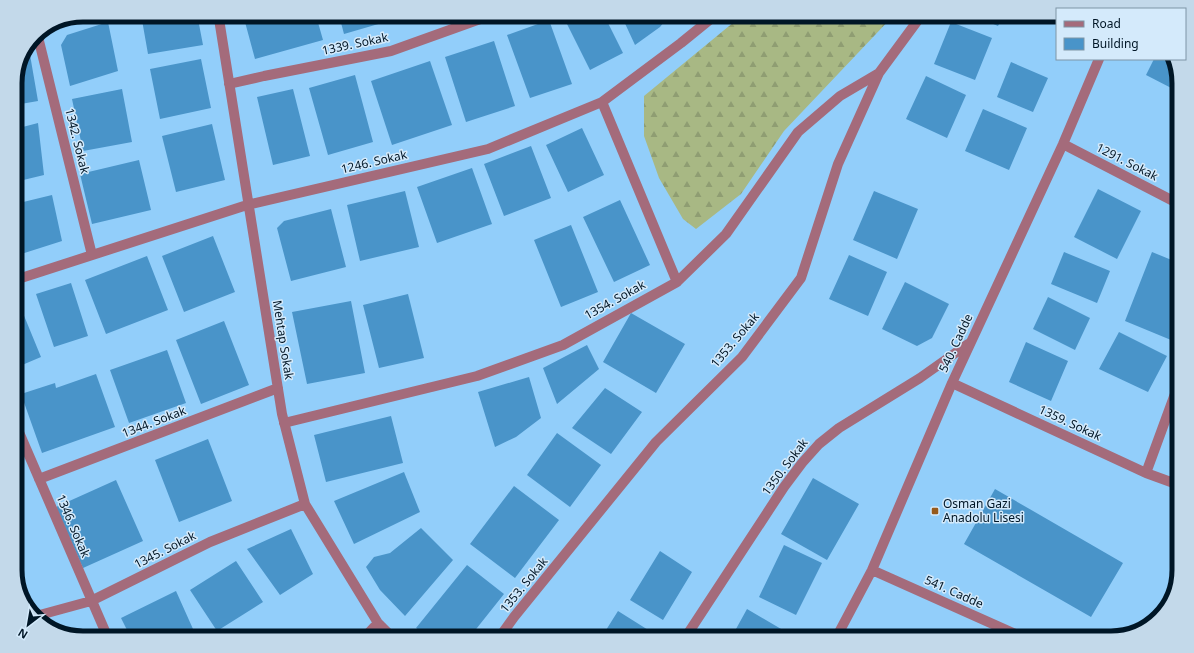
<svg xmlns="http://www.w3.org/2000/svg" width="1194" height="653" font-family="'Noto Sans',sans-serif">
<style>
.forest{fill:url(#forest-firs)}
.building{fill:#4994c9}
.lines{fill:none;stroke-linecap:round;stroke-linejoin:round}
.minor{stroke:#a46b7b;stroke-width:10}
.poi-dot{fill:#965a1c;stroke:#d4eafb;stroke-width:1.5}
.labels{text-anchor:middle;stroke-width:3;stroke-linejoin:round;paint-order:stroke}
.street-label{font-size:12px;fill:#001626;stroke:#d4eafb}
.poi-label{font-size:12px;fill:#001626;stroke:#d4eafb;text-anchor:start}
.rim{fill:none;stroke:#001626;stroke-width:5}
</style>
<defs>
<pattern id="forest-firs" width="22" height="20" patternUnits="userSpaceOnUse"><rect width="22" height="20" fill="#a8b884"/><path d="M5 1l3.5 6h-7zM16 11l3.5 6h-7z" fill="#8f9d72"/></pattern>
</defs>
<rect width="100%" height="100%" fill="#92cefa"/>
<path class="forest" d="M 893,16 L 784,131 L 741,194 L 696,229 L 683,219 L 659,178 L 644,136 L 644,96 L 740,17 Z"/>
<path class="building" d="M 974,16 L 1003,16 L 998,26 Z
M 605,17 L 623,53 L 590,70 L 564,18 Z
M 622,17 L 668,17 L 660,27 L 635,45 Z
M 399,18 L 344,34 L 340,19 Z
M 198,19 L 203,45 L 148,54 L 142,20 Z
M 256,19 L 317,19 L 323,40 L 255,59 L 245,22 Z
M 549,20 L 572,84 L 530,98 L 507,35 Z
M 108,22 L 118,71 L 70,86 L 61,45 L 67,35 Z
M 951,22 L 992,38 L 975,80 L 934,64 Z
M 494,41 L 515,106 L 466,122 L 445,57 Z
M 29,49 L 38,101 L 15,105 L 15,79 Z
M 201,59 L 211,108 L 160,119 L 150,69 Z
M 1154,59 L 1172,59 L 1179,79 L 1179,92 L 1146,75 Z
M 430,61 L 452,125 L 392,145 L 371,81 Z
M 1011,62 L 1048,78 L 1033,112 L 997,97 Z
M 355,75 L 373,142 L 328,155 L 309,88 Z
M 926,76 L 966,95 L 947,138 L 906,119 Z
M 122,89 L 132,142 L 83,151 L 72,99 Z
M 293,89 L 310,156 L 273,165 L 257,97 Z
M 983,109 L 1027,128 L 1009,170 L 965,151 Z
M 38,123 L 44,175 L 15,182 L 15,129 Z
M 212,124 L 225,180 L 176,192 L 162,136 Z
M 582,128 L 604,175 L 568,192 L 546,145 Z
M 531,146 L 551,198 L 504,216 L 484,164 Z
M 139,160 L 151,210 L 92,224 L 80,174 Z
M 472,168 L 492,224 L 437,243 L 417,187 Z
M 1098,189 L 1141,211 L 1117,259 L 1074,237 Z
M 405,191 L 419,247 L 360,261 L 347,205 Z
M 874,191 L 918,209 L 897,259 L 853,240 Z
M 52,195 L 62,241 L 15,256 L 15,204 Z
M 620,200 L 650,265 L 614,282 L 583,217 Z
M 331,209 L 346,267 L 291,281 L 277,228 L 284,221 Z
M 571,225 L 598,292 L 561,307 L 534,240 Z
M 213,236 L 235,292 L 184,312 L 162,256 Z
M 1064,252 L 1110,271 L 1097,303 L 1051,284 Z
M 1152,252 L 1179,263 L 1179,320 L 1171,340 L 1125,321 Z
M 849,255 L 887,272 L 868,316 L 829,299 Z
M 147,256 L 168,310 L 106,334 L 85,280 Z
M 905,282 L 949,304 L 932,338 L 917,346 L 882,329 Z
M 71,283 L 88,336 L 54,347 L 36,294 Z
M 408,294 L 424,358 L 379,368 L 363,305 Z
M 1048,297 L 1090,318 L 1075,350 L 1033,329 Z
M 18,301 L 41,357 L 15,368 L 15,302 Z
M 351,301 L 365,373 L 307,384 L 292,312 Z
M 631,313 L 685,344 L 656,393 L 603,362 Z
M 224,321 L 249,385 L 201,404 L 176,340 Z
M 1119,332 L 1167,356 L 1148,392 L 1099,369 Z
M 1026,342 L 1068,361 L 1051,401 L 1009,382 Z
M 587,345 L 599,369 L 557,404 L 543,368 Z
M 167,350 L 186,403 L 129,423 L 110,370 Z
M 96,374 L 115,427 L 42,453 L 21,394 L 55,383 L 56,388 Z
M 529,377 L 541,418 L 516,437 L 495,447 L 478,392 Z
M 605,388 L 642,412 L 611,454 L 572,428 Z
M 391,416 L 403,463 L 326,482 L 314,435 Z
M 557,433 L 601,465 L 570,507 L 527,475 Z
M 208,439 L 232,501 L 179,522 L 155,460 Z
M 1179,443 L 1179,468 L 1170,464 Z
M 404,472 L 420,512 L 354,544 L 334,501 Z
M 813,478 L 859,504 L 827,560 L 781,534 Z
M 116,480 L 143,541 L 83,568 L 56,507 Z
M 514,486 L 559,520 L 515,578 L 470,544 Z
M 995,489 L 1123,563 L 1091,617 L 964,544 Z
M 421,528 L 453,560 L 405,616 L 380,590 L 366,567 L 374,557 L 390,553 Z
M 291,529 L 313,574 L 280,595 L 247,549 Z
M 784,545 L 822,563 L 796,615 L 759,597 Z
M 660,551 L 692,572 L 663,620 L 630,600 Z
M 236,561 L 263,602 L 217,631 L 190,590 Z
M 467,565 L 504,594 L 469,638 L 429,638 L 416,628 Z
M 176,591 L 193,629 L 179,638 L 131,638 L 121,618 Z
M 747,609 L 793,636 L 792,638 L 731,638 Z
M 618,611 L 653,633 L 649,638 L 601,638 Z"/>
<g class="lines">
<path class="minor" d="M 219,19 L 282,414 L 305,504 L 378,623 L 393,638
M 37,33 L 92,255
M 229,84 L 264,76 L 391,51 L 483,18
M 602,102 L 677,282
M 1063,144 L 1179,204
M 15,280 L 247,205 L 488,149 L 602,102 L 681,43 L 713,17
M 952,383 L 1146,473 L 1179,485
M 15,423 L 108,638
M 284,423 L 477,376 L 563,345 L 677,282 L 726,234 L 798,132 L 840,96 L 879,73
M 1146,473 L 1179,383
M 39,479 L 278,388
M 872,570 L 1024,638
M 36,616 L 91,601 L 210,542 L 305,504
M 364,638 L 378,623
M 499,638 L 514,617 L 656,442 L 742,357 L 801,278 L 838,164 L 879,73 L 921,16
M 685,638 L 784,487 L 802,463 L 819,444 L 839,428 L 920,378 L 968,344
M 836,638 L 872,570 L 952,383 L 1063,144 L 1099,59"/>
</g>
<rect class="poi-dot" x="931" y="507" width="8" height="8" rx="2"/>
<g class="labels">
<g class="street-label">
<text transform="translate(355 44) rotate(-12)" y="4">1339. Sokak</text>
<text transform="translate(77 141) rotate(76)" y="4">1342. Sokak</text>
<text transform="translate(374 162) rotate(-13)" y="4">1246. Sokak</text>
<text transform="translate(1127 162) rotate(27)" y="4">1291. Sokak</text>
<text transform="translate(615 300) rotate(-29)" y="4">1354. Sokak</text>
<text transform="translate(283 340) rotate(81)" y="4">Mehtap Sokak</text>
<text transform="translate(735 340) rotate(-50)" y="4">1353. Sokak</text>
<text transform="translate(956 343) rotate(-65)" y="4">540. Cadde</text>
<text transform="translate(154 422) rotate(-21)" y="4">1344. Sokak</text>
<text transform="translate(1070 423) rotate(25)" y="4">1359. Sokak</text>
<text transform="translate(785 467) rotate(-53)" y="4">1350. Sokak</text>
<text transform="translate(73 526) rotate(67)" y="4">1346. Sokak</text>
<text transform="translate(165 550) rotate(-27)" y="4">1345. Sokak</text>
<text transform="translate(524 585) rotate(-51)" y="4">1353. Sokak</text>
<text transform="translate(954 592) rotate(24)" y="4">541. Cadde</text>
</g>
<g class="poi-label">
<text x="943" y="508">Osman Gazi<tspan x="943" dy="14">Anadolu Lisesi</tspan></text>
</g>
</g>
<path d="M0 0H1194V653H0ZM83 22H1111A61 61 0 0 1 1172 83V570A61 61 0 0 1 1111 631H83A61 61 0 0 1 22 570V83A61 61 0 0 1 83 22Z" fill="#c3d9ea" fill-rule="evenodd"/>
<path class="rim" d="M83 22H1111A61 61 0 0 1 1172 83V570A61 61 0 0 1 1111 631H83A61 61 0 0 1 22 570V83A61 61 0 0 1 83 22Z"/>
<rect x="1056" y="8" width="130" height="52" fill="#d4eafb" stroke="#7f95a6"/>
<rect x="1064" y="21" width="20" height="6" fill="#a46b7b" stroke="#7f95a6"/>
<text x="1092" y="28" font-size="12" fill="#001626">Road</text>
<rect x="1064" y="38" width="20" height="12" fill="#4994c9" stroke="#7f95a6"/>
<text x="1092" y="48" font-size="12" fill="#001626">Building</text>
<g transform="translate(28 625) rotate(211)" stroke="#d4eafb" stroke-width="3" paint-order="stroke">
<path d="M0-3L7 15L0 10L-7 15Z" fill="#001626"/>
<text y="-6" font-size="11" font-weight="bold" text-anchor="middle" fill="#001626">N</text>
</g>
</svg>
